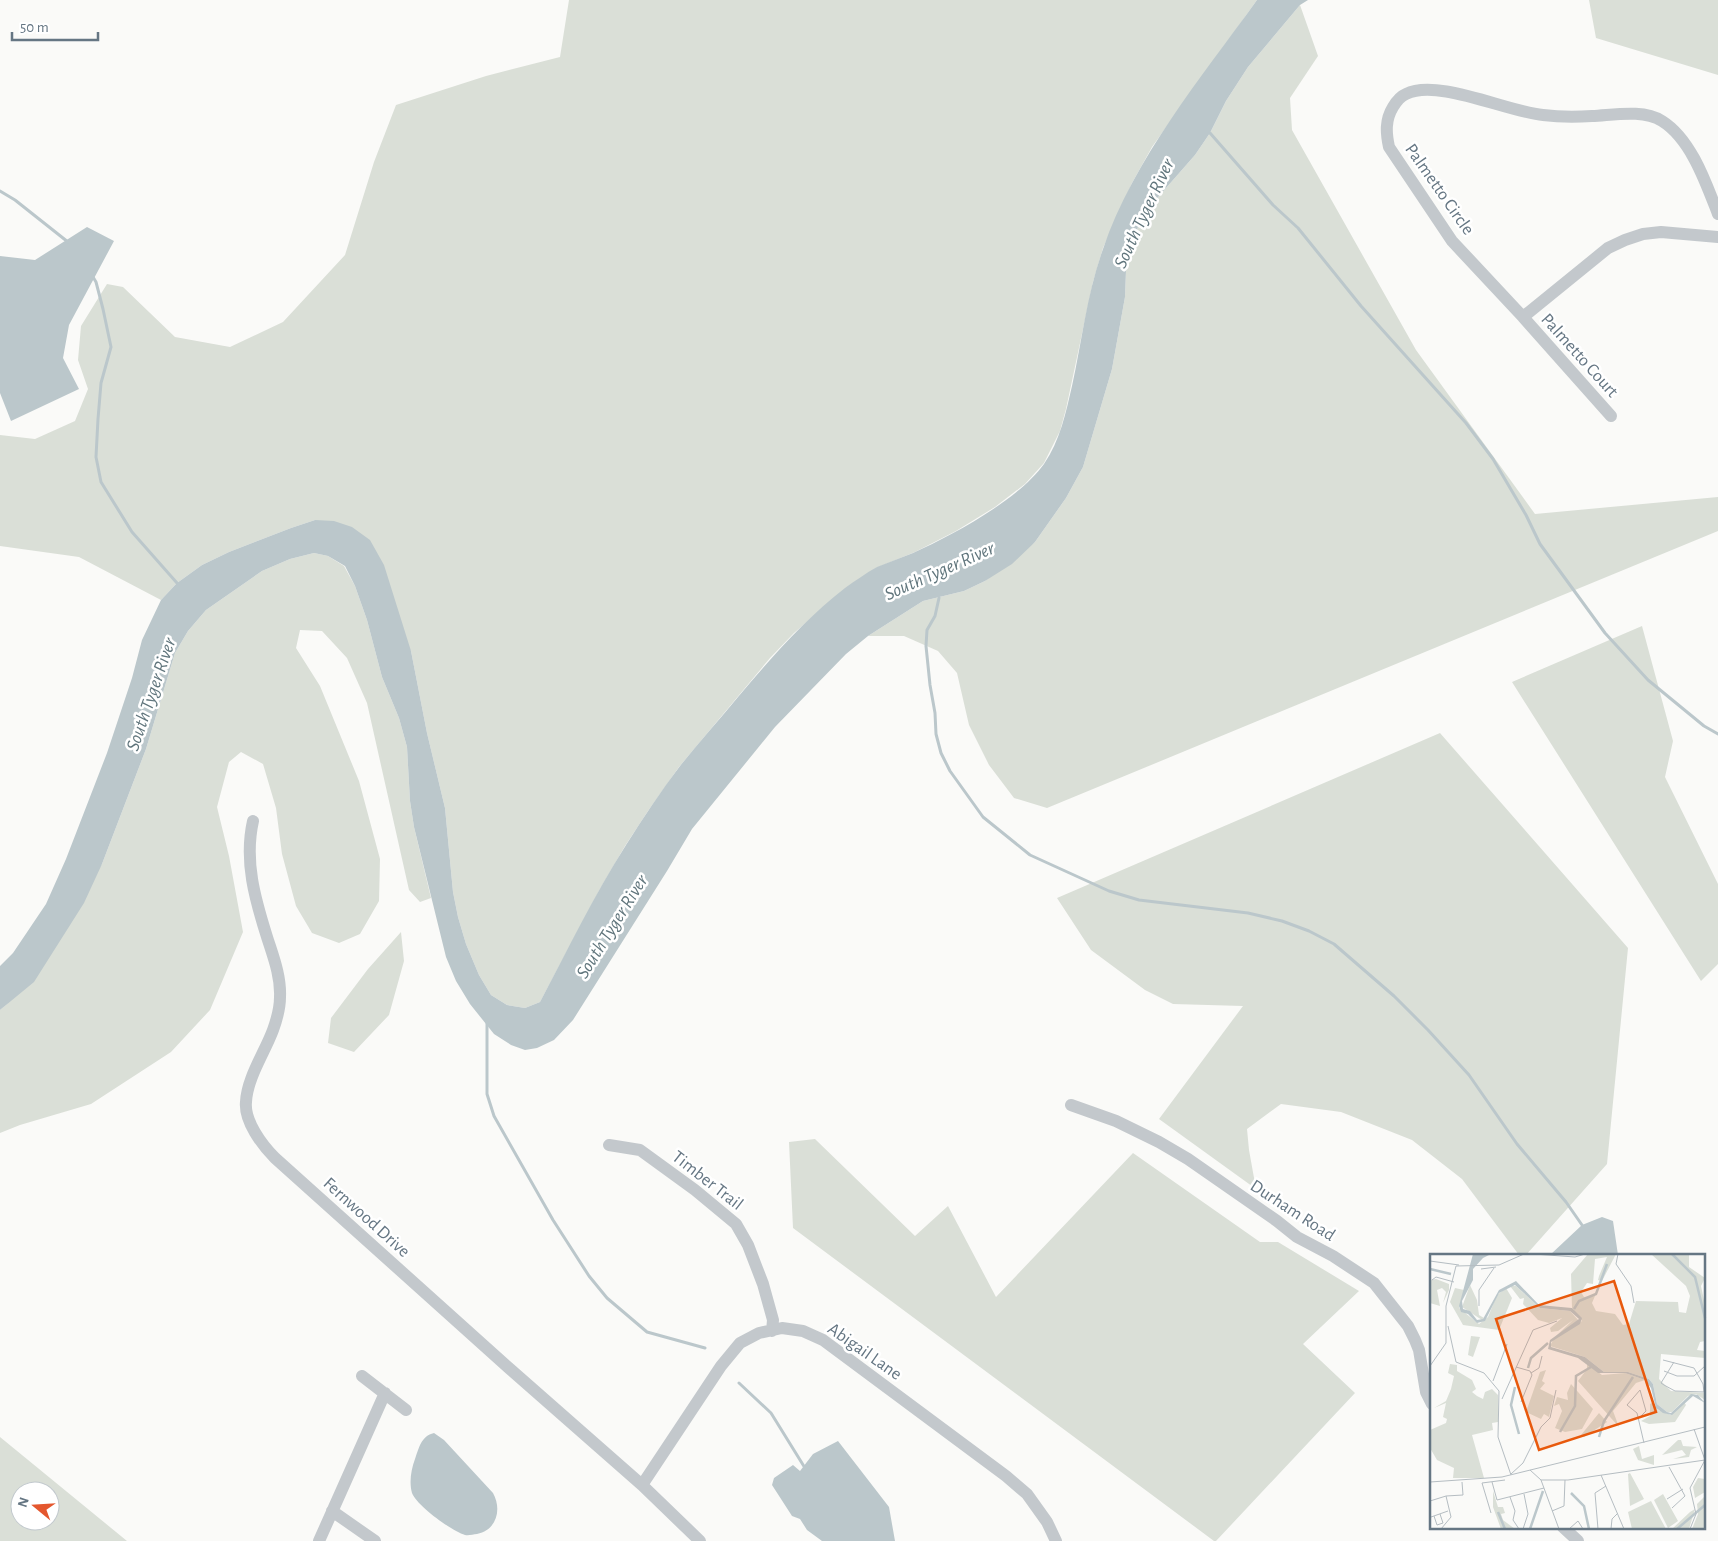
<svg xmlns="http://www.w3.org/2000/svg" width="1718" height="1541" font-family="'Alegreya Sans',sans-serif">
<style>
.green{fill:#dadfd7;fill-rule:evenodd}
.water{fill:#bbc7cb}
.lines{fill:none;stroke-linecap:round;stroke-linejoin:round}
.stream{stroke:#bbc7cb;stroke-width:3}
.street{stroke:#c3c8cc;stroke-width:12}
.labels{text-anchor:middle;stroke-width:5;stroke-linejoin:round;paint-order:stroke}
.street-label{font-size:18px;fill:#657683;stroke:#fff}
.water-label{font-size:19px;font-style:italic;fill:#60757c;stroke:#fff}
.inset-river{fill:none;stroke:#bbc7cb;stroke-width:2.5}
.inset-road{fill:none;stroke:#b5bdc2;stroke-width:1}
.view{fill:#e8590c;fill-opacity:0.15;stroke:#e8590c;stroke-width:2.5}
.inset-edge{fill:none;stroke:#657683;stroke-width:2.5}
</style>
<rect width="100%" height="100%" fill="#fafaf8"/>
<path class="green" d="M 569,0 L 1257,0 L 1152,147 L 1132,183 L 1103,248 L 1093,282 L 1066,409 L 1060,431 L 1044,463 L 1025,484 L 995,507 L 956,531 L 915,552 L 876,568 L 845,589 L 794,633 L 770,658 L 679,767 L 648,811 L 625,846 L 600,889 L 540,1002 L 525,1008 L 507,1005 L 491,995 L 479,975 L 466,944 L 458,917 L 453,892 L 445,808 L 427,733 L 411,651 L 315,520 L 291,528 L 229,552 L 202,565 L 177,583 L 161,600 L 79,557 L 0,546 L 0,435 L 35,439 L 75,421 L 88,389 L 78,360 L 81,326 L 107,284 L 123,287 L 175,337 L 230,347 L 283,322 L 345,255 L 374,162 L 396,105 L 486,76 L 560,57 Z
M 1589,0 L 1718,0 L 1718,75 L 1596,38 Z
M 1300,5 L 1318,56 L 1290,98 L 1292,130 L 1416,350 L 1535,514 L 1718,497 L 1718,531 L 1047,808 L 1014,798 L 989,765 L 969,725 L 957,673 L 938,651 L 904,636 L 868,636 L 923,601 L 964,591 L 985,581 L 1035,542 L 1066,498 L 1083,467 L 1112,369 L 1125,297 L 1126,271 L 1139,223 L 1152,204 L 1195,155 L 1210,133 L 1226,101 L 1248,67 Z
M 314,553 L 328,556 L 344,566 L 355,586 L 367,620 L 382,677 L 399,718 L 407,747 L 410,801 L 414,827 L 431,898 L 420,902 L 409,890 L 367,703 L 347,658 L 322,631 L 300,630 L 296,648 L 320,686 L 359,781 L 380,859 L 379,901 L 360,934 L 339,943 L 312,933 L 296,906 L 282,854 L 276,808 L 263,764 L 241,752 L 229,762 L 217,807 L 229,856 L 243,932 L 210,1010 L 171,1052 L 91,1104 L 20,1125 L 0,1133 L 0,1010 L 7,1004 L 102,864 L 146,749 L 175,653 L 188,631 L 206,610 L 262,571 L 290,559 Z
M 1642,626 L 1673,741 L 1665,777 L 1718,884 L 1718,964 L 1701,981 L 1512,682 Z
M 1440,733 L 1628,948 L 1607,1164 L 1526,1255 L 1519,1255 L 1462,1179 L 1412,1140 L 1341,1112 L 1281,1104 L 1247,1129 L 1249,1150 L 1256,1189 L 1159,1119 L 1243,1006 L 1173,1004 L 1145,990 L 1091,950 L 1057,898 Z
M 401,932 L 404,961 L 389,1015 L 354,1052 L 328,1043 L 331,1018 L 368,969 Z
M 815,1139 L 915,1236 L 948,1206 L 996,1297 L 1133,1153 L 1260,1242 L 1278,1242 L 1359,1291 L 1303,1344 L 1355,1393 L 1216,1541 L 1214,1541 L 793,1228 L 789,1142 Z
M 0,1437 L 127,1541 L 0,1541 ZM 20,1491 L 50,1491 L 50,1521 L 20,1521 Z"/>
<path class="water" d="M 1257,0 L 1308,0 L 1300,5 L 1248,67 L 1226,101 L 1210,133 L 1195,155 L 1152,204 L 1139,223 L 1126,271 L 1125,297 L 1112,369 L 1083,467 L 1066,498 L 1035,542 L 1012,564 L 985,581 L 964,591 L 923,601 L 868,636 L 846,654 L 775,727 L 692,829 L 667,871 L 573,1020 L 554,1040 L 537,1048 L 525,1050 L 511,1045 L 494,1034 L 470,1004 L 456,981 L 446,957 L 414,827 L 410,801 L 407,747 L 399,718 L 382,677 L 367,620 L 355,586 L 345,566 L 328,556 L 314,553 L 290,559 L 262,571 L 206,610 L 188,631 L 175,653 L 146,749 L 102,864 L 84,903 L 34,982 L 0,1010 L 0,966 L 13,953 L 46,904 L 66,859 L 107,753 L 132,678 L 142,640 L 161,600 L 177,583 L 202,565 L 229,552 L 291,528 L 315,520 L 334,521 L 352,527 L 370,540 L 384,565 L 411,651 L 427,733 L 445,808 L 453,892 L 458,917 L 466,944 L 479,975 L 491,995 L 507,1005 L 525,1008 L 540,1002 C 568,949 594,895 626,845 C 643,818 661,791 680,766 C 699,742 719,720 738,697 C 771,658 804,620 845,588 C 855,581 866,573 877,567 C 889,562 901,558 913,553 C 953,535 1018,500 1044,464 C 1060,441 1066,412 1072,386 C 1082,341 1087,293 1103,249 C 1134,158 1201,78 1257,0 Z
M 87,227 L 114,241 L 69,325 L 63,358 L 79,389 L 11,421 L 0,393 L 0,256 L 35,260 Z
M 1602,1217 L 1613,1221 L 1618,1255 L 1550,1255 L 1582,1225 Z
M 434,1433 L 444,1440 L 493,1493 C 502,1509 497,1530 477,1534 C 473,1534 469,1536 465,1535 C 452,1531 417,1506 412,1493 C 409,1482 411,1470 415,1459 C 419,1448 421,1436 434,1433 Z
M 838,1441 L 889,1507 L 895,1541 L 822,1541 L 807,1530 L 800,1519 L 792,1516 L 772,1485 L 774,1478 L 793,1465 L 800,1471 L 813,1454 Z"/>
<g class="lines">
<path class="stream" d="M 1210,133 L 1273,205 L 1298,228 L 1361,306 L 1466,423 L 1493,459 L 1526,515 L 1540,544 L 1605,633 L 1648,680 L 1704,726 L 1718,734
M 0,191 L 15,200 L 68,242
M 93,277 L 96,282 L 103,309 L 111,347 L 101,383 L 98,419 L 96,457 L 101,482 L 132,532 L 177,583
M 939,598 L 935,616 L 927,630 L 926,646 L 930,685 L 935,713 L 936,734 L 941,753 L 950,771 L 983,817 L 1030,855 L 1109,891 L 1139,900 L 1248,913 L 1282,921 L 1309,931 L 1334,944 L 1394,996 L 1428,1030 L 1469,1075 L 1517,1144 L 1566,1202 L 1582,1225
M 487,1022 L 487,1094 L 494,1116 L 553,1220 L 589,1276 L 607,1298 L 647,1332 L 705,1348
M 739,1383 L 771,1413 L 805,1468"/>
<path class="street" d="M 1718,214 C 1706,183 1691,139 1662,121 C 1643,109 1614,115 1592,116 C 1576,117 1559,117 1543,115 C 1508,112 1437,78 1406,94 C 1401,96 1396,102 1393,107 C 1385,120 1386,133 1389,147 L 1452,241 L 1523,317 L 1608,248 L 1625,240 L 1643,234 L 1661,232 L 1718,237
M 1523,317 L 1611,416
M 253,821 C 244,861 255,899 267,937 C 273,956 281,976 280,997 C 280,1008 277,1019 273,1030 C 265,1052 247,1078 246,1102 C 244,1121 262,1145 275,1158 L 510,1369 L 642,1485 L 700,1541
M 1071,1105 L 1116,1121 L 1159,1142 L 1188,1159 L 1277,1221 L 1297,1237 L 1333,1256 L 1374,1283 L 1408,1326 L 1415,1340 L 1419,1350 L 1426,1392 L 1432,1404
M 609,1145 L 640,1150 L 695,1190 L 736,1224 L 748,1245 L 763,1284 L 773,1320 L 772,1331
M 362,1376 L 406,1410
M 642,1485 L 721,1366 L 740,1343 L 759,1333 L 782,1328 L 803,1331 L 823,1340 L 1006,1476 L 1027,1494 L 1047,1522 L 1056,1541
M 332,1511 L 375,1541
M 1563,1527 L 1578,1541
M 319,1541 L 385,1393"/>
</g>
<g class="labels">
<g class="street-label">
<text transform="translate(1440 189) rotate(55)" y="6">Palmetto Circle</text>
<text transform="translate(1580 355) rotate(48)" y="6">Palmetto Court</text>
<text transform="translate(708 1180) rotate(38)" y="6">Timber Trail</text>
<text transform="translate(1293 1210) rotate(33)" y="6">Durham Road</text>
<text transform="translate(367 1217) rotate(42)" y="6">Fernwood Drive</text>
<text transform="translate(865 1351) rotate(35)" y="6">Abigail Lane</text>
</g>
<g class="water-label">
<text transform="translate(1143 213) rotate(-65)" y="7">South Tyger River</text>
<text transform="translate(939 570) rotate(-24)" y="7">South Tyger River</text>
<text transform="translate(150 694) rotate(-71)" y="7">South Tyger River</text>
<text transform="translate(611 926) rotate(-58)" y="7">South Tyger River</text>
</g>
</g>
<g transform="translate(1430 1254)">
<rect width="275" height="275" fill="#fafaf8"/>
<path d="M 158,0 L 186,0 L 172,27 L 168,26 L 169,22 L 177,3 L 165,5 L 163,30 L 157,29 L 151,38 L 154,43 L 165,42 L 162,49 L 166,57 L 185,60 L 193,71 L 199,70 L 206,47 L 248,48 L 249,58 L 256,59 L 260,42 L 256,32 L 221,0 L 259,0 L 259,13 L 275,24 L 271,32 L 275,51 L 275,87 L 270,88 L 267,96 L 275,97 L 275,104 L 231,100 L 229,125 L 241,137 L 275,139 L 275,146 L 266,140 L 258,142 L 242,158 L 237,158 L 227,150 L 223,130 L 219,125 L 198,118 L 174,118 L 155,103 L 120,92 L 123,86 L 152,67 L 142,54 L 141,20 ZM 6,25 L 19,30 L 19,36 L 13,49 L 16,38 L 12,34 L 7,36 L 10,52 L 0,49 L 0,26 ZM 40,31 L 47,46 L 49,61 L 54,64 L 52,66 L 32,53 ZM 80,32 L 86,32 L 110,54 L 140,57 L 149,67 L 126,82 L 143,66 L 128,77 L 121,78 L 120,74 L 132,64 L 119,69 L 108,66 L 93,50 L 94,44 L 90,45 ZM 25,34 L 34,36 L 29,54 L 49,70 L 58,63 L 67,41 L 76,34 L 82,44 L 69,76 L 33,71 L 20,48 ZM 41,82 L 50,83 L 43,103 L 38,101 ZM 157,109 L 172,121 L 195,119 L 215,126 L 206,129 L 183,157 L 189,173 L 148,127 L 157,115 ZM 20,110 L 27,111 L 27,117 L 42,126 L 46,135 L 42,138 L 47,142 L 53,145 L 55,138 L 62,135 L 68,141 L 68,168 L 62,169 L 63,176 L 42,181 L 54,224 L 23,224 L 24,214 L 7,206 L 0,194 L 0,176 L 16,169 L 17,165 L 13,163 L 16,149 L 4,154 L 16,147 L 21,135 L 24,122 L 18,119 ZM 116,116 L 112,127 L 115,129 L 110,135 L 124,142 L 119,163 L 114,160 L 111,165 L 96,158 L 110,118 ZM 141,130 L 163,155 L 152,175 L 135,178 L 125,174 L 132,157 L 129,150 L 124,152 L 127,143 L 138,146 L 137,139 ZM 223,148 L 228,156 L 241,161 L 254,148 L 256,151 L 245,168 L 219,170 L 211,167 L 220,162 L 220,150 ZM 169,159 L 177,168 L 154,183 L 151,181 ZM 248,186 L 251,186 L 253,192 L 267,193 L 261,196 L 259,203 L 243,205 L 256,201 L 252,196 L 232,201 ZM 209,192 L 212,205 L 224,201 L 224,211 L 208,206 L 203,195 ZM 200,219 L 214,245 L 200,252 L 198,220 ZM 268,224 L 275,225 L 275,238 L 265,244 L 263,233 ZM 63,237 L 68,253 L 73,253 L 75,259 L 71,260 L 73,266 L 85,275 L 71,275 L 63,253 ZM 233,240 L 248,267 L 238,274 L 224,246 ZM 275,242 L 275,275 L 262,275 L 268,260 L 267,250 ZM 221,247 L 236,275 L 202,275 L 198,258 ZM 265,255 L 259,275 L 242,275 L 260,258 Z" fill="#dadfd7"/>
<path d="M 43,0 L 61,0 L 53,4 L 43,15 L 43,26 L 32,47 L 33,55 L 40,57 L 47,66 L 53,65 L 69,36 L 86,27 L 109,51 L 142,54 L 152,64 L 150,70 L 121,88 L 121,93 L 155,103 L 174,118 L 198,118 L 219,125 L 223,130 L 227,150 L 237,158 L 241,159 L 261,140 L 268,141 L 275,149 L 263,142 L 242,161 L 233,159 L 226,154 L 221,134 L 215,126 L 195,119 L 168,119 L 148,104 L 118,95 L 120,86 L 149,65 L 140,57 L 110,54 L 85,31 L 69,39 L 55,67 L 47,69 L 38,60 L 31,58 L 29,52 Z" fill="#bbc7cb"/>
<path class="inset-river" d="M 242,0 L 265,23 L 275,64M 0,15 L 21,20M 144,55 L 149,47 L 166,40 L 177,10M 98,114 L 101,104 L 118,89M 85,133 L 81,151 L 89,180M 130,178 L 145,152 L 146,122 L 161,113M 169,183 L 174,167 L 203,123M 141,239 L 154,252 L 159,275M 68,258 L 75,275M 100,275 L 113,237M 247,275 L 275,251"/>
<path class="inset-road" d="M 104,0 L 145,3 L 155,0M 188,0 L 186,10 L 201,32 L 204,49M 0,7 L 29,11M 51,15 L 66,13M 2,26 L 6,23 L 24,28M 49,52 L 49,36 L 64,14M 18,72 L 26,108 L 54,119 L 69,137 L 68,183 L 81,221M 233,106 L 264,114 L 273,130 L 274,138M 244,108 L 231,129 L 234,131 L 245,137 L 275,138M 0,112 L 16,89 L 16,52 L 26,12 L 69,11 L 94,0M 86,113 L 100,117 L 102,121 L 91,148M 234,117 L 247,122 L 264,122 L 275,112M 101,119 L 109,114 L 112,102M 63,127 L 77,90M 72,145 L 103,76 L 127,67M 208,165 L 216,157 L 210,136 L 197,151 L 207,159 L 214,189M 264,175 L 275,206M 239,213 L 255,242 L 242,254M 100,216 L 111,226 L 129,275M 81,220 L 93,209 L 111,173 L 120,164 L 126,136M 171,221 L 194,275M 111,226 L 138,226 L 275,206M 0,228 L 72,223 L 275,173M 62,228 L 67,246 L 114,234M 80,243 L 85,257 L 83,266 L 89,275M 237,245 L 253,235M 0,247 L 16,242 L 33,241 L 32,228M 122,257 L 134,252 L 135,226M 61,259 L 52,229 L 75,226M 4,262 L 7,271 L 13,269 L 10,260M 1,263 L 18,257M 11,275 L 21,263 L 16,242M 93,275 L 98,260 L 94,240M 139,275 L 148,267 L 153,275M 168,275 L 165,239 L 176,232M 181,275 L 182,265 L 188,259M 260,275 L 266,260 L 260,234 L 275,206"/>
<path class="view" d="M 184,27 L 226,158 L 109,196 L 66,65 Z"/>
<rect width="275" height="275" class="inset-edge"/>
</g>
<g transform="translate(35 1506) rotate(288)"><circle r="24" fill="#ffffff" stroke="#c1c8cd"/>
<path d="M0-4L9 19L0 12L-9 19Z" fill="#e4572e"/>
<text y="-8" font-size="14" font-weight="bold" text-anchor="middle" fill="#657683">N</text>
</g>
<path d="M12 32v8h86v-8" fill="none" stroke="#657683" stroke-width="2.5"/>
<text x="20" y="32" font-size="15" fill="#657683" stroke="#ffffff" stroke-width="4" paint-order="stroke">50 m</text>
</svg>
